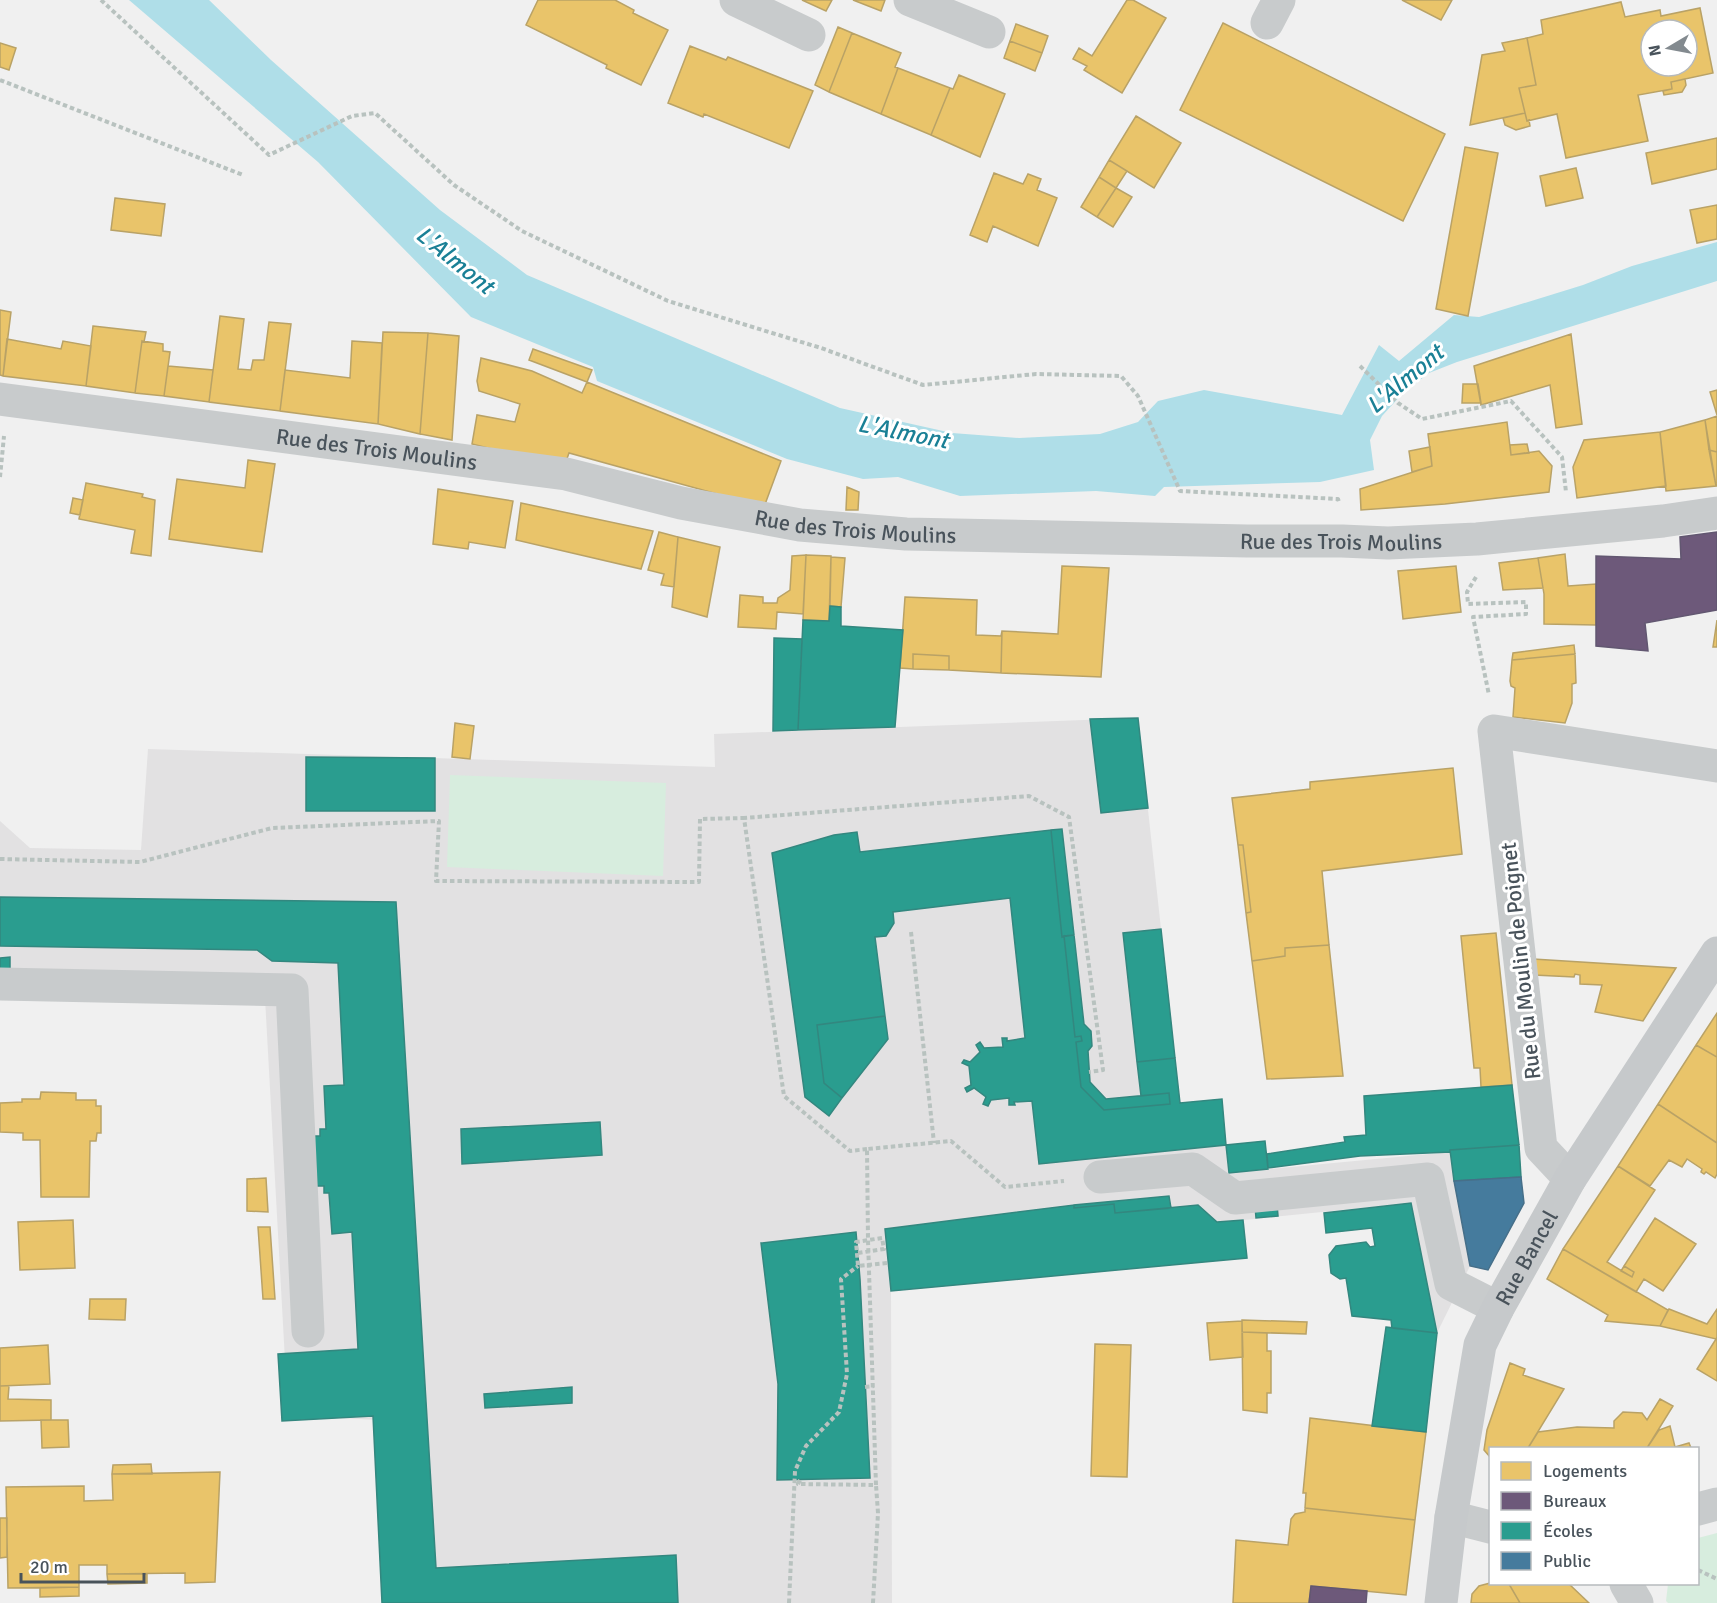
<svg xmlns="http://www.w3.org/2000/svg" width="1717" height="1603" font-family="Signika,sans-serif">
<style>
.education{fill:#e2e1e2}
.green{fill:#d7edde}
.water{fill:#afdee8}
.homes{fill:#e9c46a;stroke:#b9a266;stroke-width:1.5;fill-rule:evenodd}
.offices{fill:#6d597a;stroke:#625771;stroke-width:1.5}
.schools{fill:#2a9d8f;stroke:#33877f;stroke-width:1.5}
.public{fill:#457b9d;stroke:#466f89;stroke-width:1.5}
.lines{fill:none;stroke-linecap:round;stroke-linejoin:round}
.path{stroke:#b8c2bf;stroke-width:4;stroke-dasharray:4.5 3;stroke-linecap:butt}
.minor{stroke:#c8cbcc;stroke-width:33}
.major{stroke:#c6c9cb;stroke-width:33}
.path-bridge{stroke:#b8c2bf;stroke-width:4;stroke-dasharray:4.5 3;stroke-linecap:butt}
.labels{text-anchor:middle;stroke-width:6;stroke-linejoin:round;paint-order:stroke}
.street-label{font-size:22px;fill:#49535b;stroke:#fff}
.water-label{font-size:24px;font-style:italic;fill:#1a8096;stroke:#fff}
</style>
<rect width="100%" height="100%" fill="#f0f0f0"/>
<path class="education" d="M 1138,718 L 1180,1103 L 1222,1099 L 1229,1173 L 1450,1152 L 1470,1266 L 1437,1333 L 1411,1203 L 1244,1220 L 1247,1258 L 891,1291 L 892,1603 L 386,1603 L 377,1420 L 288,1415 L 265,998 L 0,995 L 0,821 L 30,848 L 141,850 L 148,749 L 715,767 L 714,734 Z"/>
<path class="green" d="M 450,775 L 666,783 L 663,876 L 447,867 Z
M 1717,1533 L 1717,1603 L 1668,1603 L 1666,1601 L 1668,1584 L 1698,1584 L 1698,1538 Z"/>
<path class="water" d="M 129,0 L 209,0 L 271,60 L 440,210 L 527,275 L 840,408 L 952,433 L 1019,438 L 1100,434 L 1138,422 L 1158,401 L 1204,390 L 1342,415 L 1379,345 L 1399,361 L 1454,315 L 1479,317 L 1583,285 L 1632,266 L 1717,242 L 1717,281 L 1457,362 L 1429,373 L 1403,393 L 1382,416 L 1370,440 L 1374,470 L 1320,482 L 1164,487 L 1155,496 L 1096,491 L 960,496 L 898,477 L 863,479 L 787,459 L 597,381 L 593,367 L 471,317 L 318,162 Z"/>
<path class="homes" d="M 538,0 L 615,0 L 634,10 L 633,13 L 668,30 L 641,85 L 606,68 L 607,65 L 526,25 Z
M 802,0 L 832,0 L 826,11 Z
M 853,0 L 885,0 L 881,11 Z
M 1127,0 L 1133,0 L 1166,18 L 1122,93 L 1084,70 L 1087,66 L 1073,59 L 1079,48 L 1092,56 Z
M 1402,0 L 1452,0 L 1441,20 Z
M 1621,2 L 1625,17 L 1660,10 L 1661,16 L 1700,8 L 1713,73 L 1671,82 L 1672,89 L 1638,95 L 1648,141 L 1566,158 L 1557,114 L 1527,121 L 1519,88 L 1536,85 L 1527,38 L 1543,34 L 1541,20 ZM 1651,30 L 1687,30 L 1687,66 L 1651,66 Z
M 1223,23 L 1445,134 L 1403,221 L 1180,110 Z
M 1016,24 L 1048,36 L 1042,53 L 1010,41 Z
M 838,27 L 852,33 L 829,92 L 815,85 Z
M 852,33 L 901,53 L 895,67 L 898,68 L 881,114 L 829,92 Z
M 1527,38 L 1536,85 L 1519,88 L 1525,113 L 1470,125 L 1482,55 L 1505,51 L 1502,43 Z
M 1010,41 L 1042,53 L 1035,71 L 1004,58 Z
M 0,43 L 16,48 L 9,70 L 0,67 Z
M 690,46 L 726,60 L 728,57 L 813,91 L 789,148 L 704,114 L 703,117 L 668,103 Z
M 898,68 L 950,88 L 931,135 L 881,114 Z
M 959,75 L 1005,94 L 980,157 L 931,135 L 950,88 L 953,89 Z
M 1685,79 L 1686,85 L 1682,92 L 1664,95 L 1663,91 L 1672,89 L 1671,82 Z
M 1525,113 L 1527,121 L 1529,120 L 1530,126 L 1516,130 L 1505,125 L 1503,118 Z
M 1136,116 L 1181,143 L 1154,188 L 1109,160 Z
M 1717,138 L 1717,169 L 1652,184 L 1646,153 Z
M 1465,147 L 1498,153 L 1468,316 L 1436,309 Z
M 1109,160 L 1127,171 L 1116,188 L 1099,177 Z
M 1576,168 L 1583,198 L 1546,206 L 1540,176 Z
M 994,173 L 1023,184 L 1028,174 L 1041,179 L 1037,190 L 1057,198 L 1038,246 L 993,226 L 987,242 L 970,235 Z
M 1099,177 L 1116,188 L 1097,217 L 1081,207 Z
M 1116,188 L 1132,197 L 1113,227 L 1097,217 Z
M 115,198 L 165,204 L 161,236 L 111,230 Z
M 1717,205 L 1717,239 L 1697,243 L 1690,210 Z
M 0,310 L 11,312 L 3,376 L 0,375 Z
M 220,316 L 244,319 L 238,369 L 251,370 L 253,360 L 264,360 L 269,322 L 291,324 L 280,411 L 209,402 Z
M 93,326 L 146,332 L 144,342 L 142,341 L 135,393 L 86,386 Z
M 383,332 L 428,333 L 420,434 L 378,424 Z
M 428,333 L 459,336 L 452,440 L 420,434 Z
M 1571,334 L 1582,424 L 1556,428 L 1550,385 L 1481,405 L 1474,366 Z
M 7,339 L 61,349 L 63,341 L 91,346 L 86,386 L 3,376 Z
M 142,341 L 163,344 L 163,351 L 170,352 L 164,396 L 135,393 Z
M 352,341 L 382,343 L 378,424 L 280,411 L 285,370 L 350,378 Z
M 533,349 L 592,370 L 587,382 L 529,360 Z
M 481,358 L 532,371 L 582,393 L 587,382 L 781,461 L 764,507 L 569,453 L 564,467 L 472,444 L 477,415 L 515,422 L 520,404 L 479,391 L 477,381 Z
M 168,366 L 213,370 L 209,402 L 164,396 Z
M 1463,384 L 1478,384 L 1481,403 L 1462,403 Z
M 1717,390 L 1717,415 L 1710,392 Z
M 1717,416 L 1717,452 L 1709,450 L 1705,420 Z
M 1705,420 L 1716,486 L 1666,491 L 1660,432 Z
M 1507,422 L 1511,455 L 1539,451 L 1552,466 L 1549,492 L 1445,504 L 1361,510 L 1360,489 L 1432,466 L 1428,434 Z
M 1660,432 L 1666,486 L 1577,498 L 1573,467 L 1584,440 Z
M 1527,444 L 1529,453 L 1511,455 L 1510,445 Z
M 1430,447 L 1432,466 L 1412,472 L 1409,451 Z
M 1709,450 L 1717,452 L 1717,486 L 1716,486 Z
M 248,460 L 275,464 L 262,552 L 169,539 L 177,479 L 245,488 Z
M 86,483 L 143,494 L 142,497 L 155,500 L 151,556 L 131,553 L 135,530 L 79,519 Z
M 847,487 L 859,492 L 858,510 L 846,510 Z
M 438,489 L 513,501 L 505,548 L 469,542 L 468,549 L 433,544 Z
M 73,498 L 83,500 L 80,515 L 70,513 Z
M 521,503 L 653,531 L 641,569 L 516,540 Z
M 659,532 L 678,537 L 674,587 L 661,585 L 664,574 L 648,570 Z
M 678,537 L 720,547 L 707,617 L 672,607 Z
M 1565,554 L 1568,586 L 1596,584 L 1596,625 L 1544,624 L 1544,594 L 1538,558 Z
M 806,555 L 803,614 L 777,612 L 776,629 L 738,627 L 740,595 L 763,597 L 763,603 L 777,603 L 778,598 L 790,590 L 792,556 Z
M 806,555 L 831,556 L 829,621 L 803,620 Z
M 831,557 L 845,558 L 841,607 L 830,606 Z
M 1538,558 L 1543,588 L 1503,590 L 1499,563 Z
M 1062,566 L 1109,568 L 1101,677 L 1001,673 L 1002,631 L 1058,634 Z
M 1456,566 L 1461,612 L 1403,619 L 1398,571 Z
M 905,597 L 977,600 L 976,635 L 1001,636 L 1002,631 L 1001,673 L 949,670 L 949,656 L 913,654 L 913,669 L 900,668 Z
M 1717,620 L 1717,647 L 1713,647 Z
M 1574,645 L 1575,654 L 1512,660 L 1513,653 Z
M 913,654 L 949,656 L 949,670 L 913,669 Z
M 1575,654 L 1576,683 L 1572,684 L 1572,703 L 1565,723 L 1513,717 L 1515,688 L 1511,686 L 1510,681 L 1512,660 Z
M 455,723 L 474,726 L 470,759 L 452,757 Z
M 1453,768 L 1462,854 L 1322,871 L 1329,945 L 1285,948 L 1285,956 L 1252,961 L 1246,913 L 1251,912 L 1243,845 L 1238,845 L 1232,798 L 1310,789 L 1310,782 Z
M 1238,845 L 1243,845 L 1251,912 L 1246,913 Z
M 1496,933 L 1512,1085 L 1481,1087 L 1480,1068 L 1474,1068 L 1461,936 Z
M 1329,945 L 1343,1076 L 1267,1079 L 1252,961 L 1285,956 L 1285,948 Z
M 1533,959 L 1676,968 L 1643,1021 L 1595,1012 L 1602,985 L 1580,984 L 1580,975 L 1575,974 L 1574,977 L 1534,975 Z
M 1717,1013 L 1717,1057 L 1696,1045 Z
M 1696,1045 L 1717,1057 L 1717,1143 L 1658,1104 Z
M 41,1092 L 76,1093 L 76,1100 L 96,1100 L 96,1106 L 101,1106 L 101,1133 L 97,1133 L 96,1141 L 90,1141 L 89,1197 L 41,1197 L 40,1140 L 23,1140 L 23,1133 L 0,1132 L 0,1103 L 22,1102 L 22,1099 L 40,1099 Z
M 1658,1104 L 1717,1143 L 1717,1174 L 1715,1178 L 1706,1172 L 1704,1174 L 1701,1172 L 1702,1169 L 1687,1159 L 1682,1167 L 1669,1160 L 1650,1186 L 1618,1166 Z
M 1618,1166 L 1655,1190 L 1607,1262 L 1632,1277 L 1634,1272 L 1624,1266 L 1655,1218 L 1696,1244 L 1663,1291 L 1644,1279 L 1636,1292 L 1563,1249 Z
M 266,1178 L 268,1212 L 247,1211 L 247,1179 Z
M 73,1220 L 75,1268 L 20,1270 L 18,1222 Z
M 258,1227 L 270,1227 L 275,1299 L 263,1299 Z
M 1563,1249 L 1668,1310 L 1660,1326 L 1605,1321 L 1608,1315 L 1547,1279 Z
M 1624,1266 L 1634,1272 L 1632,1277 L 1621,1271 Z
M 90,1299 L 126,1299 L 125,1320 L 89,1319 Z
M 1669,1309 L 1707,1324 L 1717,1309 L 1717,1337 L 1716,1339 L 1660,1326 Z
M 1242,1320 L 1307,1322 L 1306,1334 L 1242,1332 Z
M 1242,1321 L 1243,1357 L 1210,1360 L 1207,1323 Z
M 1242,1332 L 1267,1333 L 1267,1351 L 1271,1351 L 1271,1393 L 1267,1393 L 1267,1413 L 1243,1410 Z
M 1716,1339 L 1717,1340 L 1717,1381 L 1697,1369 Z
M 1095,1344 L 1131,1345 L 1127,1477 L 1091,1476 Z
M 48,1345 L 50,1384 L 0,1386 L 0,1348 Z
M 1510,1363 L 1525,1369 L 1523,1375 L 1564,1389 L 1528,1448 L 1490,1448 L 1490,1457 L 1484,1450 L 1487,1430 Z
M 0,1386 L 9,1386 L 8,1399 L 51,1400 L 51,1420 L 0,1421 Z
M 1660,1399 L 1673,1406 L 1647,1448 L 1528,1448 L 1538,1432 L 1577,1427 L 1614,1428 L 1614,1421 L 1623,1412 L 1642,1413 L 1647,1420 Z
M 1310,1418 L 1426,1432 L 1415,1520 L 1305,1508 L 1306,1493 L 1303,1493 Z
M 41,1420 L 68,1420 L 69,1447 L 42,1448 Z
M 1670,1426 L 1675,1447 L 1689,1443 L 1691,1448 L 1647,1448 L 1659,1430 Z
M 151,1464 L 152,1474 L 112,1474 L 113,1465 Z
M 220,1472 L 215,1582 L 185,1583 L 185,1573 L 107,1574 L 107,1565 L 79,1565 L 79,1587 L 8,1588 L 6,1487 L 84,1486 L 84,1501 L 113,1500 L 112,1474 Z
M 1305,1508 L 1415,1520 L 1406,1595 L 1311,1586 L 1309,1603 L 1233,1603 L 1236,1540 L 1288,1545 L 1291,1519 L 1295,1514 L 1305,1512 Z
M 0,1518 L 7,1518 L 7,1557 L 0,1558 Z
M 107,1574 L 147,1574 L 147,1583 L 108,1584 Z
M 1490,1583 L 1509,1584 L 1520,1603 L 1471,1603 L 1472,1594 L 1479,1586 Z
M 1509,1584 L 1569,1584 L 1589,1603 L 1520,1603 Z
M 79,1587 L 79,1596 L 40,1597 L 40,1588 Z"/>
<path class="offices" d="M 1717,532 L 1717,610 L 1645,623 L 1648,651 L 1596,646 L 1596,556 L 1681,559 L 1680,537 Z
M 1311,1586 L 1367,1591 L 1366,1603 L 1309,1603 Z"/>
<path class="schools" d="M 830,606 L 841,607 L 841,626 L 903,630 L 895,727 L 798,730 L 803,620 L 829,621 Z
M 774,638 L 802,639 L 798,730 L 773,731 Z
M 1138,718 L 1148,808 L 1101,813 L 1090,719 Z
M 306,757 L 435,758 L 435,811 L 306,811 Z
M 1062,829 L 1074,935 L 1062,937 L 1051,830 Z
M 1051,830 L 1062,937 L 1064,936 L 1075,1037 L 1081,1036 L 1082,1041 L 1076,1042 L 1081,1087 L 1104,1110 L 1170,1104 L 1169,1093 L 1141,1096 L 1137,1062 L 1175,1058 L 1180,1103 L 1222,1099 L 1226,1145 L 1039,1164 L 1032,1101 L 1014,1102 L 1015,1105 L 1009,1105 L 1009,1098 L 991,1100 L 988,1106 L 983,1104 L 986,1097 L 974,1088 L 967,1092 L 965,1088 L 971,1085 L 969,1066 L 962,1063 L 964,1060 L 970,1062 L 980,1052 L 976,1045 L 980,1042 L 984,1048 L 1003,1047 L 1002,1038 L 1007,1038 L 1007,1041 L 1025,1038 L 1010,898 L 893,912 L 894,923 L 886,936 L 875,937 L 885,1016 L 817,1025 L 824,1083 L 842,1098 L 829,1116 L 805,1097 L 772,853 L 834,835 L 857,832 L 860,852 Z
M 0,897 L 396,902 L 436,1568 L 676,1555 L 678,1603 L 382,1603 L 373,1416 L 282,1421 L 278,1354 L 358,1349 L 352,1232 L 332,1234 L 329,1193 L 324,1193 L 324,1186 L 317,1186 L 314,1136 L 320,1136 L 320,1129 L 326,1129 L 324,1086 L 344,1085 L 338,963 L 272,961 L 257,950 L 0,946 Z
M 1161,929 L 1175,1058 L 1137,1062 L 1123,933 Z
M 1074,935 L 1084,1024 L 1091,1031 L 1092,1046 L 1088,1051 L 1090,1082 L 1106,1099 L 1169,1093 L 1170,1104 L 1104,1110 L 1081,1087 L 1076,1042 L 1082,1041 L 1081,1036 L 1075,1037 L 1064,936 Z
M 10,957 L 10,975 L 0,975 L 0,958 Z
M 885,1016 L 888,1039 L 842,1098 L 824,1083 L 817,1025 Z
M 1512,1085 L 1519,1145 L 1450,1150 L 1450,1152 L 1360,1156 L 1268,1168 L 1267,1154 L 1345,1142 L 1344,1137 L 1366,1135 L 1364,1096 Z
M 600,1122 L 602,1155 L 462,1164 L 461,1129 Z
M 1265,1141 L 1268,1169 L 1229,1173 L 1226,1145 Z
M 1519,1145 L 1521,1177 L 1454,1181 L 1450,1150 Z
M 1169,1196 L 1171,1208 L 1115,1213 L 1114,1204 L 1074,1208 L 1074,1205 Z
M 1411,1203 L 1437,1333 L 1392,1328 L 1391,1320 L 1352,1316 L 1346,1278 L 1340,1279 L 1331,1273 L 1329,1255 L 1336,1246 L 1366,1242 L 1370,1247 L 1375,1246 L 1372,1228 L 1326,1233 L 1324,1213 Z
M 1114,1204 L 1115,1213 L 1198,1205 L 1217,1222 L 1243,1220 L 1247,1258 L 891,1291 L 885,1229 L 1074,1205 L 1074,1208 Z
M 1277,1204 L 1278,1216 L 1256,1218 L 1255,1206 Z
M 856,1232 L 860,1279 L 870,1478 L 777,1480 L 778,1384 L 761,1243 Z
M 1386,1327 L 1437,1333 L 1426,1432 L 1372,1426 Z
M 572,1387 L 572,1403 L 485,1408 L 484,1394 Z"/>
<path class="public" d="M 1521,1177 L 1524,1203 L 1488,1270 L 1470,1266 L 1454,1181 Z"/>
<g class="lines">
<path class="path" d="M 101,0 L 269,155 L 352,116 L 375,113 L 454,185 L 522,231 L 668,301 L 821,348 L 923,385 L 1036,374 L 1121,376 L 1138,396 L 1180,491 L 1338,499 L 1339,502
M 0,80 L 243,175
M 1360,366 L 1398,403 L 1422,419 L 1511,401 L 1562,457 L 1566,492
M 0,477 L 4,436
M 1476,577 L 1467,592 L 1468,604 L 1526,602 L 1526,614 L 1473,617 L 1489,695
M 0,859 L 140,862 L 272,828 L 439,821 L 436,881 L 699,882 L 700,819 L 744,818
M 911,932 L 934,1143
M 867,1149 L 850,1151 L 784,1096 L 744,818 L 1029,796 L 1069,817 L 1103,1070 L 1089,1072
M 858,1253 L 884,1249 L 882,1238
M 865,1387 L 874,1386
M 800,1480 L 798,1484 L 876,1485 L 868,1240 L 867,1149 L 951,1141 L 1005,1187 L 1064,1181
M 1698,1570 L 1717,1579
M 789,1603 L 795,1471 L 806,1446 L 839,1412 L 847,1374 L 841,1279 L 858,1266
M 873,1603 L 878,1513 L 876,1485"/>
<g class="minor">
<path d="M 736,0 L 809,35"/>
<path d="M 910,0 L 989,32"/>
<path d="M 1267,23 L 1279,0"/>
<path id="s1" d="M 0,399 L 566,474 L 681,503 L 800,525 L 906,534 L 1247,541 L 1342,541 L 1388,543 L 1477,539 L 1663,521 L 1717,513"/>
<path d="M 0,984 L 292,990 L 308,1331"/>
<path d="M 1100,1177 L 1193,1169 L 1235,1198 L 1428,1179 L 1451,1284 L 1498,1308"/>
<path d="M 1570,1179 L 1541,1148 L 1494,731 L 1717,766"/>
<path d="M 1698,1509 L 1717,1504"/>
<path d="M 1451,1517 L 1490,1527"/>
<path d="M 1626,1584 L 1637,1603"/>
</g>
<path class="major" id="s2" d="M 1441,1603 L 1451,1517 L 1480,1345 L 1498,1308 L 1570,1179 L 1717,953"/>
<path class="path-bridge" d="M 882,1238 L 856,1242 L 858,1266 L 888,1263"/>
</g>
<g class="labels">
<g class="street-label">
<text dy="8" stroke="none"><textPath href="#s1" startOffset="380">Rue des Trois Moulins</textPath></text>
<text dy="8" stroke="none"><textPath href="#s1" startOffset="866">Rue des Trois Moulins</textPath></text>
<text dy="8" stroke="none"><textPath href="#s1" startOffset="1352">Rue des Trois Moulins</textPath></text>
<text transform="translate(1520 961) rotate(-96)" y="8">Rue du Moulin de Poignet</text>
<text dy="8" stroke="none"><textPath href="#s2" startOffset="360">Rue Bancel</textPath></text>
</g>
<g class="water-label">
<text transform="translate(455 260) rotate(39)" y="8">L'Almont</text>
<text transform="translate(1405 379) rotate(-40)" y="8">L'Almont</text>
<text transform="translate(903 432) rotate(11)" y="8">L'Almont</text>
</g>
</g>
<rect x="1489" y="1447" width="210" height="138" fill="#ffffff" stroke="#b6babd" stroke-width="1.5"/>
<rect x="1501" y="1462" width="30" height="18" fill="#e9c46a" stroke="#b6babd" stroke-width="1.5"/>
<text x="1543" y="1477" font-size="18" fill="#49535b">Logements</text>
<rect x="1501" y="1492" width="30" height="18" fill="#6d597a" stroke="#b6babd" stroke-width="1.5"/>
<text x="1543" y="1507" font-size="18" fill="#49535b">Bureaux</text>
<rect x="1501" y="1522" width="30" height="18" fill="#2a9d8f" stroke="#b6babd" stroke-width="1.5"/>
<text x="1543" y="1537" font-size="18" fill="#49535b">Écoles</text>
<rect x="1501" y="1552" width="30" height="18" fill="#457b9d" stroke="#b6babd" stroke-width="1.5"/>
<text x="1543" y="1567" font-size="18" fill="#49535b">Public</text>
<g transform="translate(1669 48) rotate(260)"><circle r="28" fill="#ffffff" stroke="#b6babd" stroke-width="1.5"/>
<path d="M0-4.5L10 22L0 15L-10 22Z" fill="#838a8f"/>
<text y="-9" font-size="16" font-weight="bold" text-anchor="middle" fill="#49535b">N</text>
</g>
<path d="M21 1573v9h123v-9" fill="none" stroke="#49535b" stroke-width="3"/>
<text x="30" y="1573" font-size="18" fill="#49535b" stroke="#ffffff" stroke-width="4.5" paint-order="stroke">20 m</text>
</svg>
